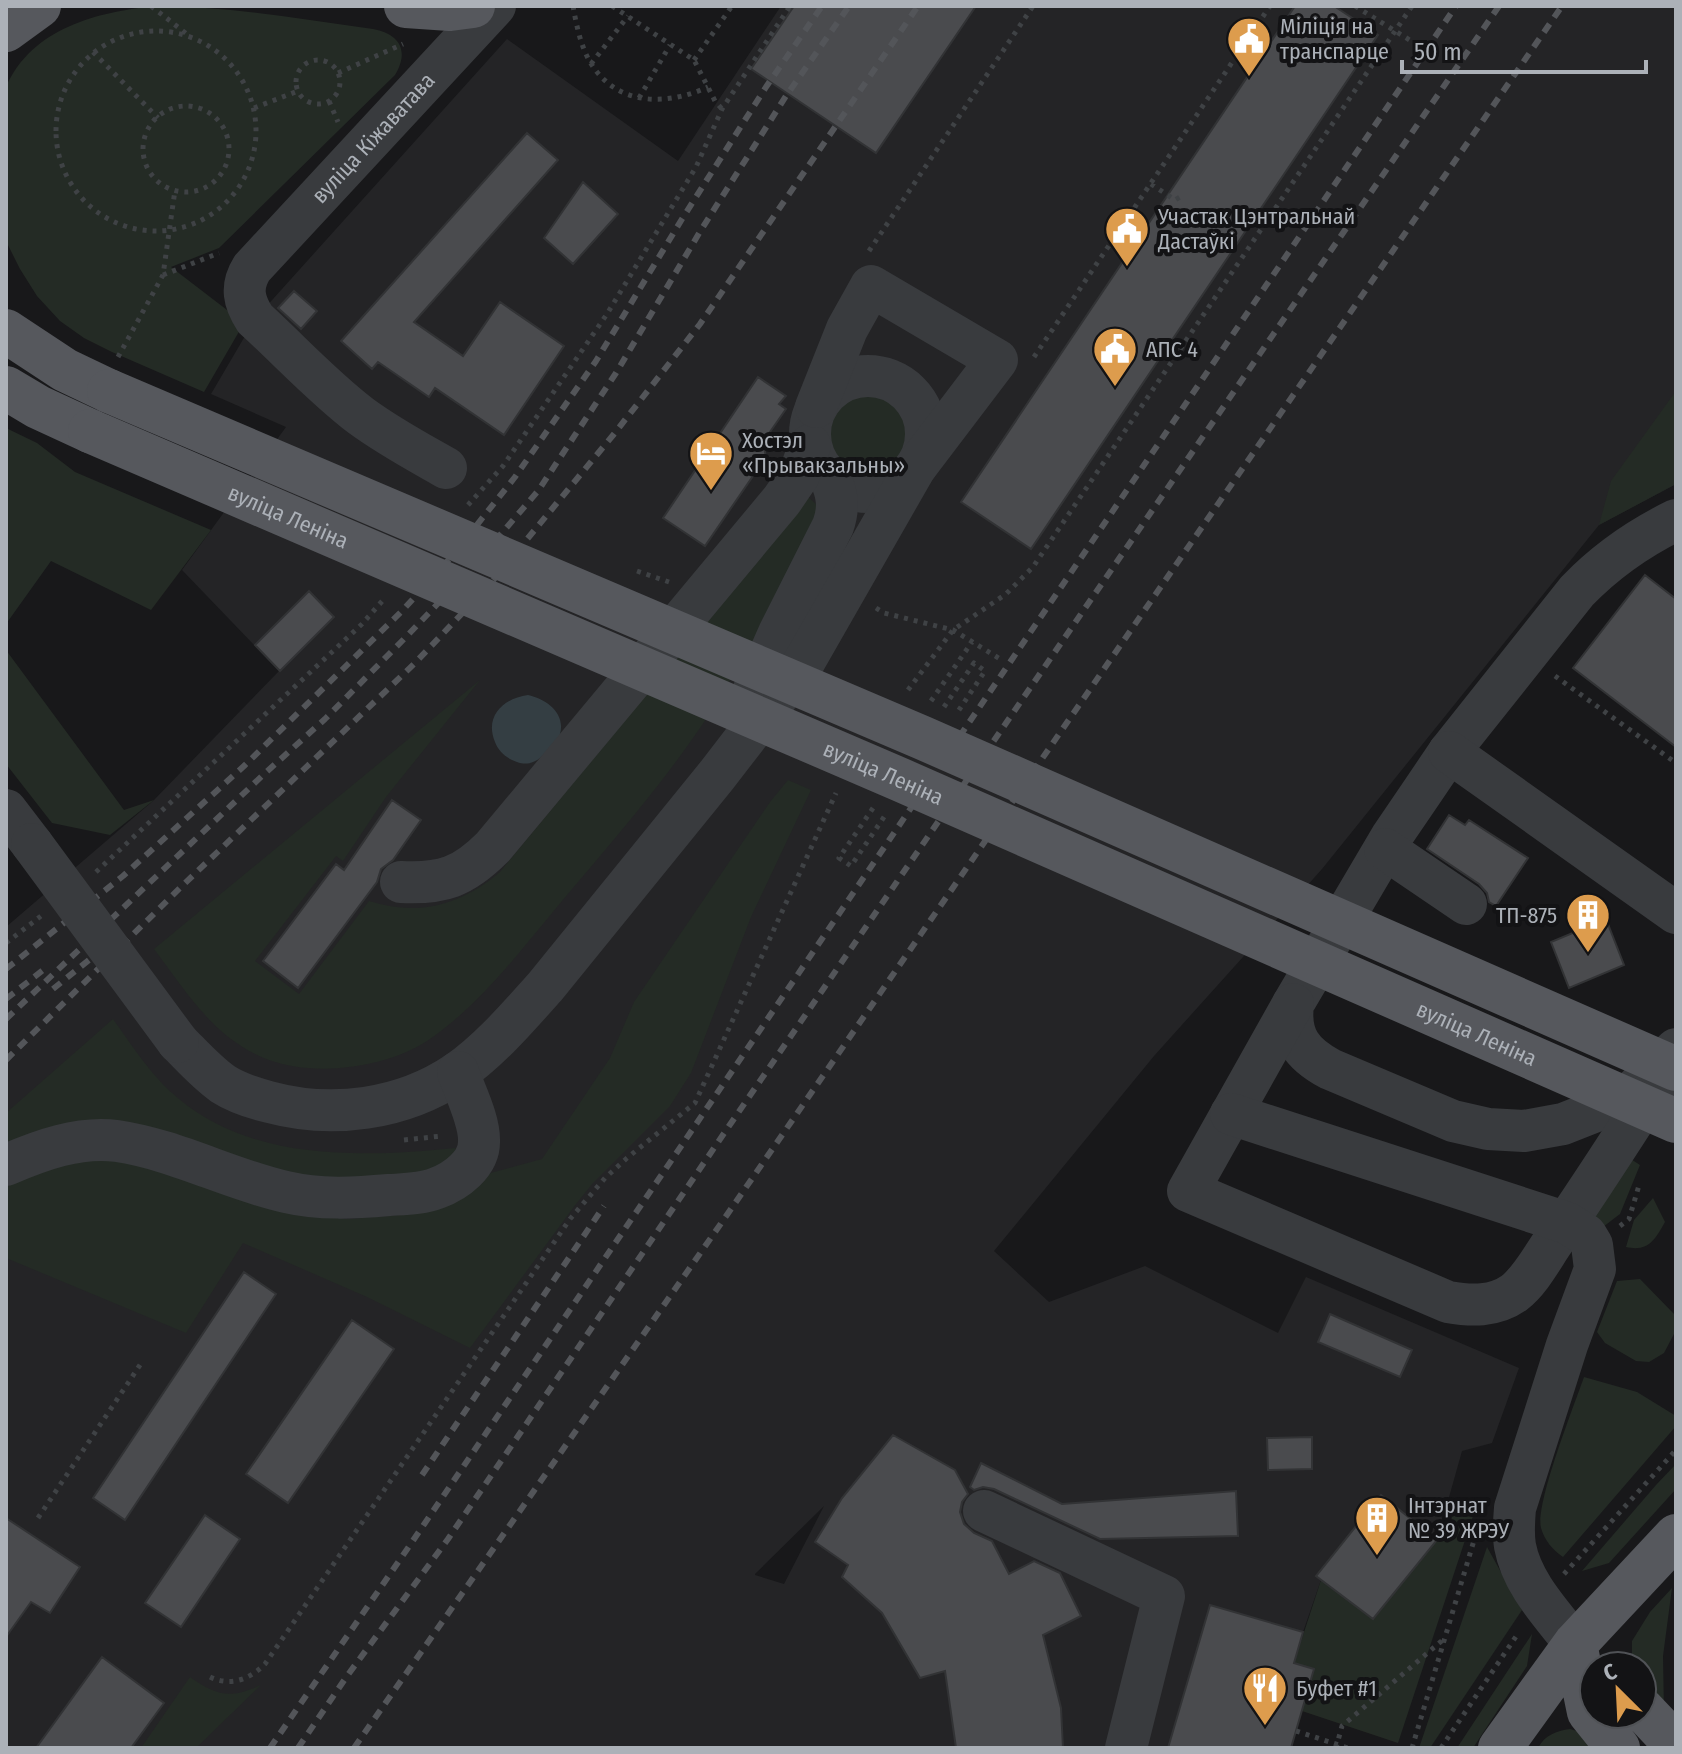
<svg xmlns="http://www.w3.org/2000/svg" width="1682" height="1754" font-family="'Fira Sans Condensed',sans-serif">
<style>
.built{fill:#242426;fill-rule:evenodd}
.green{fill:#242b25}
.water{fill:#343e43}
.building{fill:#4a4b4e;stroke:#323335;stroke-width:2}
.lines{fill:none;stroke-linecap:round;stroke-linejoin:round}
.path{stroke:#3f4245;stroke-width:5;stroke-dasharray:4 6;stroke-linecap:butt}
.minor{stroke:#393b3e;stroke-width:42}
.major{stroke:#56585d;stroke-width:44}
.rail{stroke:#535559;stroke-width:6;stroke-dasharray:10 8;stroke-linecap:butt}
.minor-bridge{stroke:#393b3e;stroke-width:42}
.major-bridge{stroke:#56585d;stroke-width:44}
.labels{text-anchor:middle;stroke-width:8;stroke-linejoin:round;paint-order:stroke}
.poi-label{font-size:22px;fill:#acb1b8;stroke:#131315;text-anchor:start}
.street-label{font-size:22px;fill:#acb1b8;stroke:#131315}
</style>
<rect width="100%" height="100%" fill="#18181a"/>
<path class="built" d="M 781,6 L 1676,6 L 1676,484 L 1599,525 L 1322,869 L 1154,1056 L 994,1251 L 1049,1302 L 1145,1266 L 1278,1333 L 1306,1277 L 1519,1368 L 1492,1443 L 1462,1451 L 1437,1540 L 1380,1495 L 1318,1574 L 1321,1580 L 1303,1632 L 1210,1605 L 1168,1748 L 6,1748 L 6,927 L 154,800 L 279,671 L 182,570 L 286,427 L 211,394 L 255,319 L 507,39 L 678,161 ZM 824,1506 L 784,1584 L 755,1575 L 755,1574 Z"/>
<path class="green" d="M 155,6 C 228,6 300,19 373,29 C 399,34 410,50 395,75 L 219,248 L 171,267 L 244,323 L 204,392 L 112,352 L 84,338 L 60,321 L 37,296 L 20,269 L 6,241 L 6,87 C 32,28 97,12 155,6 Z
M 1676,391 L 1676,484 L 1599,525 L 1611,481 Z
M827 434a42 42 0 1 1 84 0a42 42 0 1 1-84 0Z
M 6,428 L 37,443 L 75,472 L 211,530 L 151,610 L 51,561 L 6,624 Z
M 808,497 L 817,505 L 821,519 C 784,583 750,650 710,713 C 665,782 610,844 557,907 C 517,955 479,1006 427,1041 C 386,1068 315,1077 269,1060 C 215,1040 187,993 154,949 L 480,680 L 386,797 L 343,861 L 336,856 L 255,961 L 299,994 L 369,901 C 419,917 461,905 500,872 Z
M 6,650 L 124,810 L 154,800 L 110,835 L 52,823 L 6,764 Z
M 788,780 L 811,790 L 751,917 L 691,1073 L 670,1106 L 593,1183 L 576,1204 L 470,1348 L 367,1297 L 243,1243 L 186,1333 L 6,1258 L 6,1186 L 30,1172 L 74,1160 L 126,1159 L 319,1216 L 349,1219 L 412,1214 L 483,1175 L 542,1159 L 610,1058 L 634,1002 L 770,802 Z
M 113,1019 C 133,1047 152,1077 179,1099 C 255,1162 364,1157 456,1148 L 452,1159 L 443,1168 L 355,1183 L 6,1147 L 6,1113 Z
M 1623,1154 L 1640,1165 L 1620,1214 L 1599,1230 L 1587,1217 Z
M 1653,1198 L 1665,1222 C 1655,1240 1648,1252 1626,1247 L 1634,1220 Z
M 1640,1279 L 1675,1315 L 1674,1334 L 1664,1353 L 1649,1362 L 1636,1361 L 1605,1343 L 1597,1332 L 1617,1281 Z
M 1584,1377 L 1637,1392 L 1676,1416 L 1676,1426 L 1563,1557 C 1552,1549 1545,1541 1541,1528 C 1535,1504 1574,1406 1584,1377 Z
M 1676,1464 L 1676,1489 L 1609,1563 L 1582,1571 L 1656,1485 Z
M 1447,1505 L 1473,1516 L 1398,1743 L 1302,1711 L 1314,1669 L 1294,1663 L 1321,1580 L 1374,1619 L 1437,1540 Z
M 1487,1547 L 1522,1610 L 1430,1748 L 1419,1748 Z
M 1672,1588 L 1663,1656 L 1664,1712 L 1659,1712 L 1642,1680 L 1642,1666 L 1634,1666 L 1632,1663 L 1632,1641 L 1650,1612 Z
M 1532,1634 L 1527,1666 L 1473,1748 L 1457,1748 Z
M 190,1677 C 217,1696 230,1699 261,1685 L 196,1748 L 141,1748 Z
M 1570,1729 L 1583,1733 L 1596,1748 L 1538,1748 C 1545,1735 1556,1731 1570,1729 Z"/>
<path class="water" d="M 528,695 C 546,699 566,713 560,734 C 559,739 553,745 549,749 C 538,762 528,768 512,760 C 504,756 498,750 495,742 C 484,716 504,698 528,695 Z"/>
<path class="building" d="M 794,6 L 976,6 L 876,153 L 751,69 Z
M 1295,6 L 1334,6 L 1378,35 L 1031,549 L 961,502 Z
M 527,133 L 558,160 L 414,322 L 463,356 L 500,302 L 564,346 L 504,435 L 435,388 L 429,397 L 378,362 L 372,369 L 341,341 Z
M 583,182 L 618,214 L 573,264 L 544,238 Z
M 294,291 L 317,311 L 301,329 L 278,308 Z
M 758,377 L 786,396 L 779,404 L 786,409 L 763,442 L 766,457 L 705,546 L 663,518 Z
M 1645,575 L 1676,599 L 1676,747 L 1573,668 Z
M 309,591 L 334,617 L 280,671 L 255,645 Z
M 392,800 L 421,820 L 393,860 L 381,869 L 377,882 L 298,988 L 263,961 L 336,864 L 344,870 Z
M 1449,815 L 1465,825 L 1469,820 L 1528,858 L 1496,906 L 1489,902 L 1487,893 L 1479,884 L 1427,849 Z
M 1606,919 L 1624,965 L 1569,988 L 1551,942 Z
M 244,1272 L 276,1294 L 125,1520 L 93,1498 Z
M 1330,1314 L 1412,1350 L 1400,1377 L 1318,1342 Z
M 352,1320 L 394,1349 L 288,1503 L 246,1474 Z
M 893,1435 L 955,1470 L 968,1494 L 962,1502 L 960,1512 L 964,1524 L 974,1533 L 992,1541 L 1009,1574 L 1034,1561 L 1060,1573 L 1081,1616 L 1043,1635 L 1061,1708 L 1063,1748 L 956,1748 L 945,1671 L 920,1678 L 882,1613 L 842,1577 L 848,1565 L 815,1542 L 842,1498 Z
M 1312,1437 L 1312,1469 L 1268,1470 L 1267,1438 Z
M 981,1463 L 1062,1504 L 1236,1491 L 1238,1536 L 1100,1539 L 994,1489 L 983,1487 L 974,1490 L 970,1487 Z
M 1381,1495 L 1437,1540 L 1373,1619 L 1316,1576 Z
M 205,1515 L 240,1539 L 181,1627 L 145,1603 Z
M 6,1518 L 80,1567 L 50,1613 L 31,1602 L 6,1637 Z
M 1210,1605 L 1303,1632 L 1294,1663 L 1314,1669 L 1291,1748 L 1168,1748 Z
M 102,1657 L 164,1703 L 131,1748 L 36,1748 Z"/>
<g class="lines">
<path class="path" d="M 151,6 L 188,35
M 573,6 C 577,28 582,54 597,72 C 625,107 671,104 708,87
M 612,6 L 694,60 L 715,101 L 722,109
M 1355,6 L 1416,44
M56 131a100 100 0 1 1 200 0a100 100 0 1 1-200 0Z
M 93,52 L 158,118
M 694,60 L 732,6
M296 82a22 22 0 1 1 44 0a22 22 0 1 1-44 0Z
M 591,64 L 628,16
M 338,73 L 403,44
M 639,98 L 670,45
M 329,101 L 338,122
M143 149a43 43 0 1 1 86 0a43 43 0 1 1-86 0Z
M 254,108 L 298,91
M 1151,184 L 1175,200 L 1180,197
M 869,251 L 1033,6
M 163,275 L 219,253
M 118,357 L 163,275 L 175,190
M 1034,357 L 1270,6
M 468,505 L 503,466 L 607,314 L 696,167 L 722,109 L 790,6
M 637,571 L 669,582
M 876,608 L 884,613 L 953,630 L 1000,659
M 1555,676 L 1676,763
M 908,690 L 953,630 L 1006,594 L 1033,567 L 1412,6
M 931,701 L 972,642
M 944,707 L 974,663 L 985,671 L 957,713
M 873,808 L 839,858 L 851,866 L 886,814
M 96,872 L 362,624 L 384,599
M 6,943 L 41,916
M 404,1140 L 442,1136
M 1620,1226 L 1629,1219 L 1640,1182
M 38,1518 L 142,1362
M 1564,1574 L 1676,1450
M 210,1677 C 231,1687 250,1679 265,1664 L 570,1219 L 605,1178 L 627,1158 L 695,1103 L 836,793
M 1296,1731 L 1348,1748
M 1336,1748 L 1342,1726 L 1445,1638
M 1412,1748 L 1475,1537
M 1441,1748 L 1519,1632"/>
<g class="minor">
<circle cx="868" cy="434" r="58"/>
<path id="s1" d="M 446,468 C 418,452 388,436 361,416 C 324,388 290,351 255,319 C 244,302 240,287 252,268 L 495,6"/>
<path d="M 1676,520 C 1639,538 1605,562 1577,591 L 1449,752 L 1424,789 L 1392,836 L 1293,1004 C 1289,1037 1302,1054 1330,1069 L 1453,1121 L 1488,1129 L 1524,1131 L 1563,1124 L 1596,1111 L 1631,1093 L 1676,1049"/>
<path d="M 749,701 L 779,633 L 833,526 C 839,509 838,496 831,480"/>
<path d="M 1449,752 L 1676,913"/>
<path d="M 6,810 L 32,844"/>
<path d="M 1385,849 L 1466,904"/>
<path d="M 401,882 C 443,884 463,877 493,847 L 782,500 L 799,475 L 810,445"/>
<path d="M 1293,1004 L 1188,1191 L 1448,1302 C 1471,1306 1494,1307 1514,1293 C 1531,1280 1543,1256 1555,1239 C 1592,1186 1626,1132 1661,1078"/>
<path d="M 178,1042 C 192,1056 206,1072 223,1084 C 237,1093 253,1098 269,1102 C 332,1119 402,1110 457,1073 C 490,1050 518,1017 545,987 L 717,775 L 804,662 L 915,468 L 997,360 L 871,286 L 847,329 L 816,407"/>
<path d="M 1231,1114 L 1567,1223 L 1586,1235 L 1592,1245 L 1595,1269 L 1567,1345 L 1515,1508 C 1514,1520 1513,1534 1515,1546 C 1522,1584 1552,1614 1575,1644"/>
<path d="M 6,1165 C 41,1150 79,1136 117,1141 C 177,1150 228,1179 286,1192 C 320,1200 355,1198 389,1195 C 405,1194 422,1194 437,1188 C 456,1181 479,1164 479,1142 C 480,1121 465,1092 458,1072"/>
<path d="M 984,1511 L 1164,1596 L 1126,1748"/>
</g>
<path class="major" d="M 406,6 L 450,9 L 473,6
M 6,30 L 39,6
M 6,331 L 65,370 L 109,391
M 6,388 L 38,407 L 90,431
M 1575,1644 L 1589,1712 L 1618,1748
M 1642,1709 L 1676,1745
M 1500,1748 L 1575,1644 L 1676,1536"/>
<path class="rail" d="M 6,969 L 123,876 L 244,766 L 402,611 L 453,555 L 515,477 L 596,361 L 682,219 L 766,87 L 822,6
M 53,989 L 115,939
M 6,999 L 47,967
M 6,1019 L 262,776 L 325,719 L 403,640 L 470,570 L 538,491 L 616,373 L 701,230 L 786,96 L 849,6
M 6,1060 L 182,886 L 414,664 L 490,584 L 614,434 L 700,324 L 918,6
M 422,1475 L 604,1206
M 270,1748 L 410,1545 L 1456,6
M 298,1748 L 347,1676 L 448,1539 L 729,1126 L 1499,6
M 354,1748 L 722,1222 L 1562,6"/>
<path class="minor-bridge" d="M 32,844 L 178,1042"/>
<g class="major-bridge">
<path d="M 109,391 L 923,738 L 1676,1069"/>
<path id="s2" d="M 90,431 L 901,780 L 1676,1121"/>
</g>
</g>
<defs>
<g id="civic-pin" transform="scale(2.3)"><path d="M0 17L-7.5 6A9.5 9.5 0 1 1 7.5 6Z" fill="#dd9c4d" stroke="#131315"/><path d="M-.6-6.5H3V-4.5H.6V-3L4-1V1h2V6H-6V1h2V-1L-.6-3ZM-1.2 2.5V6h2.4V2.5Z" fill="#fff"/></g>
<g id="hotel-pin" transform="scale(2.3)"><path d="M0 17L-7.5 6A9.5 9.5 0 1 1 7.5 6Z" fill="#dd9c4d" stroke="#131315"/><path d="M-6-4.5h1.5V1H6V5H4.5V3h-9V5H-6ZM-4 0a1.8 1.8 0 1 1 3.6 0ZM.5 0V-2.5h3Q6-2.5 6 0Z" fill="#fff"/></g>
<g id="building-pin" transform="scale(2.3)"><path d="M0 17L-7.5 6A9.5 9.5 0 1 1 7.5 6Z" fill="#dd9c4d" stroke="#131315"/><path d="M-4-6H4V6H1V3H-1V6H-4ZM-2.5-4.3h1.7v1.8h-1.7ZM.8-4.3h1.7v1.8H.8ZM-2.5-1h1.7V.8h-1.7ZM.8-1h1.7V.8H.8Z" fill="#fff"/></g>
<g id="restaurant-pin" transform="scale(2.3)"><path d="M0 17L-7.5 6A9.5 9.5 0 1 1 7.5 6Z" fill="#dd9c4d" stroke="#131315"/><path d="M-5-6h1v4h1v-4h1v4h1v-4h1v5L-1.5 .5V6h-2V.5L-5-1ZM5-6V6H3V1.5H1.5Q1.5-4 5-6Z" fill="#fff"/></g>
</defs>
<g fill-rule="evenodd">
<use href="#civic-pin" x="1249" y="39"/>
<use href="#civic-pin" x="1127" y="229"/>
<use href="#civic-pin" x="1115" y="349"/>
<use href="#hotel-pin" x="711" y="453"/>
<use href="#building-pin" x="1588" y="915"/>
<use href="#building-pin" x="1377" y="1518"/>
<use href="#restaurant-pin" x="1265" y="1688"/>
</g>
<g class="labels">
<g class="poi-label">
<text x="1280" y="34">Міліція на<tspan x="1280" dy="25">транспарце</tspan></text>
<text x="1158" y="224">Участак Цэнтральнай<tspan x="1158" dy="25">Дастаўкі</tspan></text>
<text x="1146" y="357">АПС 4</text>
<text x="742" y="448">Хостэл<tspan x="742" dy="25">«Прывакзальны»</tspan></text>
<text x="1557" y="923" text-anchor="end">ТП-875</text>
<text x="1408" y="1513">Інтэрнат<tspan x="1408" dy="25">№ 39 ЖРЭУ</tspan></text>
<text x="1296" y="1696">Буфет #1</text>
</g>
<g class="street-label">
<text dy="8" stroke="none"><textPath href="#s1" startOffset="476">вуліца Кіжаватава</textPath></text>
<text dy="8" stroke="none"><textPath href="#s2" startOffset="216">вуліца Леніна</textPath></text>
<text dy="8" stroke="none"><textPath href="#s2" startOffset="864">вуліца Леніна</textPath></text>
<text dy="8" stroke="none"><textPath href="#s2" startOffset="1512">вуліца Леніна</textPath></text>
</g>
</g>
<rect width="1682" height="1754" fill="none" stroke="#acb1b8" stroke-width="16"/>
<g transform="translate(1618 1690) rotate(336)"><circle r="38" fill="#131315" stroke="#505256" stroke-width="2"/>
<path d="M0-6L14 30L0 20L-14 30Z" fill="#dd9c4d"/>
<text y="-12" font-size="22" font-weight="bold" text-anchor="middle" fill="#acb1b8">С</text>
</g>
<path d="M1402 60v12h244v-12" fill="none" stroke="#acb1b8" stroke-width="4"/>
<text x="1414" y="60" font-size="24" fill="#acb1b8" stroke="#131315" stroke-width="6" paint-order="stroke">50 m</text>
</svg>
